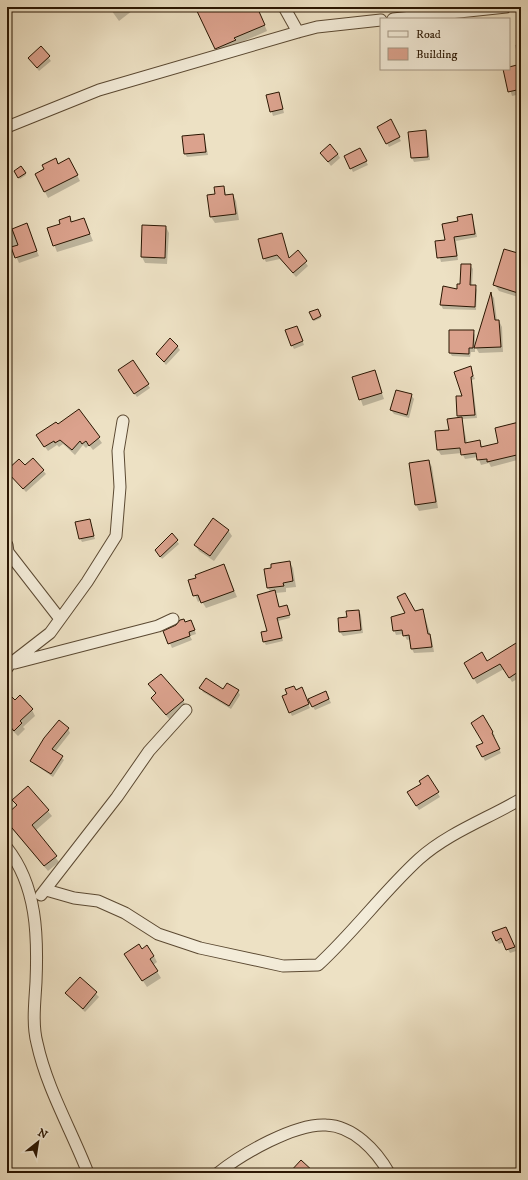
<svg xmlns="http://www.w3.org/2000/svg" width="528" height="1180" font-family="'IM FELL DW Pica',serif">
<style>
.shadow{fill:#0003}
.building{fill:#dba28d;stroke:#2a1602}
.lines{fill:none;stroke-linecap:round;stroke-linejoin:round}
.street-casing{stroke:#5b4932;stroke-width:13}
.street{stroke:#f3ecd9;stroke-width:11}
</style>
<rect width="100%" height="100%" fill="#ede1c4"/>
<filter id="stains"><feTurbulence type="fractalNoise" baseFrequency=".005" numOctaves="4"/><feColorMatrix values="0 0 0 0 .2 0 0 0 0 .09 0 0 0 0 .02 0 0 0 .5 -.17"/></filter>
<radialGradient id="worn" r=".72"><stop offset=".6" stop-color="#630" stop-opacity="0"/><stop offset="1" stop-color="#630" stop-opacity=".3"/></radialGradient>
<path class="shadow" d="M 109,7 L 137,7 L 119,21 Z
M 196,7 L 257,7 L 267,31 L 237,44 L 238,46 L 220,54 Z
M 438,7 L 462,7 L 440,10 Z
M 521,44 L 521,94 L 512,96 L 504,69 L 520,65 L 515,45 Z
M 41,48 L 51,61 L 39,71 L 29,58 Z
M 279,93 L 284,113 L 273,116 L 267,96 Z
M 390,121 L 401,141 L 389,147 L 378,127 Z
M 425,131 L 427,135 L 430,160 L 414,162 L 412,158 L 409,133 Z
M 204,135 L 208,155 L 187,157 L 185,154 Z
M 359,149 L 368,165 L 353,172 L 345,156 Z
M 321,153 L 338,154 L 340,158 L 331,166 Z
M 55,159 L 58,165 L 72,165 L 80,181 L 48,198 L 36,174 L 46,170 Z
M 21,168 L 26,175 L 20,179 L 15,172 Z
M 7,173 L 11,181 L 7,184 Z
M 223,187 L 227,196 L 233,195 L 236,201 L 239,220 L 215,223 L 211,217 L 216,195 Z
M 472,215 L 477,237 L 456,241 L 458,260 L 441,262 L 436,242 L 446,240 L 459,222 Z
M 69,218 L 72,223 L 84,219 L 93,241 L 57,252 L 48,229 L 61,225 Z
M 26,225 L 39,256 L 19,263 L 14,252 L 7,256 L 7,231 Z
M 166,227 L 169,233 L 167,264 L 145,263 L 142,257 Z
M 282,234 L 289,259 L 297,252 L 308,266 L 296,277 L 280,259 L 266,262 L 264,258 Z
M 521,255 L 521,298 L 499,291 L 495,285 Z
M 470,265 L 473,269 L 472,286 L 475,286 L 477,290 L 476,310 L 443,309 L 441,305 L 444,288 L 458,290 Z
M 492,295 L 494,298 L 497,321 L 499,321 L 502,327 L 503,352 L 479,353 L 476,348 Z
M 317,310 L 321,318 L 314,321 L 311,312 Z
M 299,331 L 304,345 L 294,349 L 292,345 Z
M 473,331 L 475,335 L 475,352 L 471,352 L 470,357 L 452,356 L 450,353 Z
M 177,346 L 180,350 L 166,365 L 157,354 Z
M 470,367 L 475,379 L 472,380 L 477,418 L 462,419 L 467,443 L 480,442 L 483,448 L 499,443 L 518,423 L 521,428 L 521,459 L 491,467 L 489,463 L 481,465 L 478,457 L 465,459 L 462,453 L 441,455 L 438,450 L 459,418 L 458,416 Z
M 374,371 L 384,399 L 363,406 L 353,377 Z
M 121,374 L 148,385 L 150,388 L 137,397 Z
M 411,395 L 414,399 L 409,418 L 394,414 L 391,410 Z
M 79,410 L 102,443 L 93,450 L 89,445 L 86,448 L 83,445 L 75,455 L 63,444 L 59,447 L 57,445 L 48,451 L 40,440 Z
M 34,460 L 46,474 L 26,492 L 7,471 L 25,467 Z
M 429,461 L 432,467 L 438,508 L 419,511 L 416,505 L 410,464 Z
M 89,520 L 95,539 L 82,542 L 80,538 Z
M 228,530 L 232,536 L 214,561 L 199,551 L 195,545 Z
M 172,535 L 179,544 L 162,559 L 158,553 Z
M 290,563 L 293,568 L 296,587 L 286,588 L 286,592 L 275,593 L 280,608 L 287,606 L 290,618 L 278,621 L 283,641 L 266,645 L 264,642 L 268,632 L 271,593 L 268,588 Z
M 224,565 L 237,597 L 206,608 L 201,600 L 198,602 L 189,581 Z
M 423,610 L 432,640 L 434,652 L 414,653 L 412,649 L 411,639 L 407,640 L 404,634 L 396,635 L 394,630 L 414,612 Z
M 359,611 L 361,615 L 363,633 L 343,636 L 340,632 L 348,618 Z
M 185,623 L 193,625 L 196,634 L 190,636 L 192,640 L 172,648 L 165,632 Z
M 521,643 L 521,677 L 512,682 L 504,669 L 477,684 L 465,663 L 487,663 Z
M 149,685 L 183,700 L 186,706 L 170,720 L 156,704 L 152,698 L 156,694 Z
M 201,688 L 238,691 L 240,695 L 231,709 L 203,692 Z
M 296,691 L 303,692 L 310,708 L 292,716 L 290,712 L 289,694 Z
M 328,696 L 331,703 L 315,710 L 313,707 Z
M 7,703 L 32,710 L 35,716 L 23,727 L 25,729 L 18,736 L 7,725 Z
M 483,717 L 495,736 L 493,737 L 501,753 L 485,761 L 478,747 L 485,744 Z
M 68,729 L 70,733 L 55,752 L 64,760 L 53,777 L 34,764 L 32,761 Z
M 7,756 L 10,766 L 7,768 Z
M 428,777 L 440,797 L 419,810 L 408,793 L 422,784 Z
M 28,788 L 52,816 L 35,831 L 59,862 L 48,871 L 7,823 L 7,815 L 17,807 L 14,801 Z
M 508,932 L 516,951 L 510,953 L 504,942 L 499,944 L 496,940 Z
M 154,956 L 157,962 L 153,965 L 161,978 L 147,987 L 129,960 Z
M 80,978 L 99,997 L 85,1012 L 67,994 Z"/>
<path class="building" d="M 195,7 L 257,7 L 265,25 L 234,38 L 236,40 L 215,49 Z
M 41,46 L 50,56 L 37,68 L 28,58 Z
M 521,64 L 521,89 L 508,92 L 503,69 L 509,69 L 509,67 Z
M 279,92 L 283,109 L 270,112 L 266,95 Z
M 391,119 L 400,137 L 386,144 L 377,127 Z
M 426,130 L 428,157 L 411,158 L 408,132 Z
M 204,134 L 206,152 L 184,154 L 182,136 Z
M 330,144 L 338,154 L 328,162 L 320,153 Z
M 360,148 L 367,161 L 350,169 L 344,156 Z
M 56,158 L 58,164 L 69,158 L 78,175 L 44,192 L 35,174 L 44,169 L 42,165 Z
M 21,166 L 26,173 L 18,178 L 14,171 Z
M 224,186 L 225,195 L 233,194 L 236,214 L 210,217 L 207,195 L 215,194 L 214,187 Z
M 472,214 L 475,234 L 454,237 L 457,256 L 437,258 L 435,241 L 445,240 L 442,224 L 458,221 L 457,217 Z
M 70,216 L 71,222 L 84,218 L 90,234 L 53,246 L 47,228 L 60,224 L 59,220 Z
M 27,223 L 37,251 L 15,258 L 11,247 L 18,245 L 12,229 Z
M 142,225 L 166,226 L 165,258 L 141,257 Z
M 282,233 L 289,258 L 298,250 L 307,261 L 293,273 L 277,255 L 263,259 L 258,239 Z
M 504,249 L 521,254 L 521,294 L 493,285 Z
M 461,264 L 471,264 L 470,285 L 476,285 L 475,307 L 440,305 L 443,286 L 457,289 L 457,284 L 460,284 Z
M 491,292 L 495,320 L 499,320 L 501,347 L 474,348 Z
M 318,309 L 321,316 L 313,320 L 309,312 Z
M 297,326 L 303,341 L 291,346 L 285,330 Z
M 449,330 L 474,330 L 473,348 L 469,348 L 469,354 L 449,353 Z
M 170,338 L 178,346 L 164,362 L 156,354 Z
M 133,360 L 149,384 L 134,394 L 118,370 Z
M 471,366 L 473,376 L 471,377 L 475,415 L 457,416 L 456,396 L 462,396 L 454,372 Z
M 375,370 L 382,393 L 359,400 L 352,377 Z
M 396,390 L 412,394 L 407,415 L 390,410 Z
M 79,409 L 100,437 L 89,446 L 86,441 L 82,444 L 80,441 L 72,450 L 60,440 L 55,443 L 54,441 L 44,447 L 36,435 L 56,422 L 58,424 Z
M 462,417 L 465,443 L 480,440 L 481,447 L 498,443 L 495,428 L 519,422 L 521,431 L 521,454 L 487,462 L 487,459 L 477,460 L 476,453 L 461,455 L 460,448 L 437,450 L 435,431 L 449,430 L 447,419 Z
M 33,458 L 44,470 L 23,489 L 7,472 L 7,470 L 19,459 L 25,465 Z
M 429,460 L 436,502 L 415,505 L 409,463 Z
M 213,518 L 229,530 L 210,556 L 194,545 Z
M 90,519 L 94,536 L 79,539 L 75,522 Z
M 172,533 L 178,540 L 160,557 L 155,550 Z
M 290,561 L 293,581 L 283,583 L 284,586 L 267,588 L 264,569 L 271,568 L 271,564 Z
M 224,564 L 234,591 L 201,603 L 198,595 L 193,596 L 188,580 L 196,578 L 195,575 Z
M 275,590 L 279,607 L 287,605 L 290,615 L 277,618 L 282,638 L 263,642 L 261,632 L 267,631 L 257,595 Z
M 405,593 L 415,611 L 423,609 L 428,634 L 430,634 L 432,647 L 411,649 L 409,635 L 403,636 L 402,630 L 393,631 L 391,617 L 405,613 L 397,597 Z
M 359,610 L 361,630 L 339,632 L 338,618 L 347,617 L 346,611 Z
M 184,619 L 185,622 L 191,620 L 195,630 L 189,632 L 190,636 L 168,644 L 163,631 L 176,625 L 180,620 Z
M 521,640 L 521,670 L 509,678 L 500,664 L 473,679 L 464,663 L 482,652 L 487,661 Z
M 161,674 L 184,700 L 166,715 L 151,698 L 156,693 L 148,684 Z
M 206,678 L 223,689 L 227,683 L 239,690 L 229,706 L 199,688 Z
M 294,686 L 296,690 L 302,687 L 309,704 L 289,713 L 282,696 L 287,694 L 285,689 Z
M 326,691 L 329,699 L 312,707 L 308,699 Z
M 20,695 L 33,709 L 20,721 L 22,723 L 14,731 L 7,723 L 7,702 L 12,697 L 15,700 Z
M 483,715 L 493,732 L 492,733 L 500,749 L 482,757 L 476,746 L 483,743 L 471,723 Z
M 59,720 L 69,728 L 52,749 L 63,756 L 51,774 L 30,761 L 44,738 Z
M 428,775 L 439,792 L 416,806 L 407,792 L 421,784 L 419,781 Z
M 28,786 L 49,810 L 32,825 L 57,856 L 44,866 L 7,822 L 7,814 L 17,805 L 12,800 Z
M 506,927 L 515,947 L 506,950 L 501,938 L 496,941 L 492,932 Z
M 139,944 L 142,949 L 147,945 L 154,956 L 150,959 L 158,971 L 142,981 L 124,954 Z
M 80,977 L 97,992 L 83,1009 L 65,993 Z
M 301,1160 L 315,1173 L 289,1173 Z"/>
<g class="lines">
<g class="street-casing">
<path id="street" d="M 284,7 L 298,32
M 393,19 L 506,7
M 7,127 L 99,90 L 298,32 L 317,27 L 381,20
M 7,545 L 8,552 L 60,619
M 15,663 L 158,626 L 173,619
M 7,668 L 10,664 L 50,633 L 87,582 L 116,536 L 120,487 L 118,451 L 123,421
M 7,848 C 37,886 38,936 36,982 C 35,1001 32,1024 37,1043 C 47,1089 71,1129 88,1173
M 46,890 L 74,898 L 98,901 L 125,913 L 158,934 L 200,948 L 283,966 L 318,965 C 354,932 383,892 419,859 C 448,833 487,819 521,799
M 41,895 L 117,797 L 149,751 L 186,710
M 218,1173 C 242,1154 295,1123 326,1125 C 353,1126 376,1150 389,1173"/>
</g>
<use href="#street" class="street"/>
</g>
<rect width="528" height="1180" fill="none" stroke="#ede1c4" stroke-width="24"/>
<rect x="8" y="8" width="512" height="1164" fill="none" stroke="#2a1602" stroke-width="2"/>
<rect x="12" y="12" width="504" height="1156" fill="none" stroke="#2a1602"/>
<rect x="380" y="18" width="130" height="52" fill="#f3ecd9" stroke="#a39683"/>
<rect x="388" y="31" width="20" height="6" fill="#f3ecd9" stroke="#a39683"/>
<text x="416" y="38" font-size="12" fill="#2a1602">Road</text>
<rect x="388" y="48" width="20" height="12" fill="#dba28d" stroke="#a39683"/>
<text x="416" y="58" font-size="12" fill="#2a1602">Building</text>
<g transform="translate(38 1142) rotate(30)" stroke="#f3ecd9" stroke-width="3" paint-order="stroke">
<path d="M0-3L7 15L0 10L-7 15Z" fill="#2a1602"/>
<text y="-6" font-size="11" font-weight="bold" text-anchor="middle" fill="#2a1602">N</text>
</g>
<rect width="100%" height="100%" filter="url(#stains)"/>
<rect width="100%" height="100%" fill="url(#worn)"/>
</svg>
